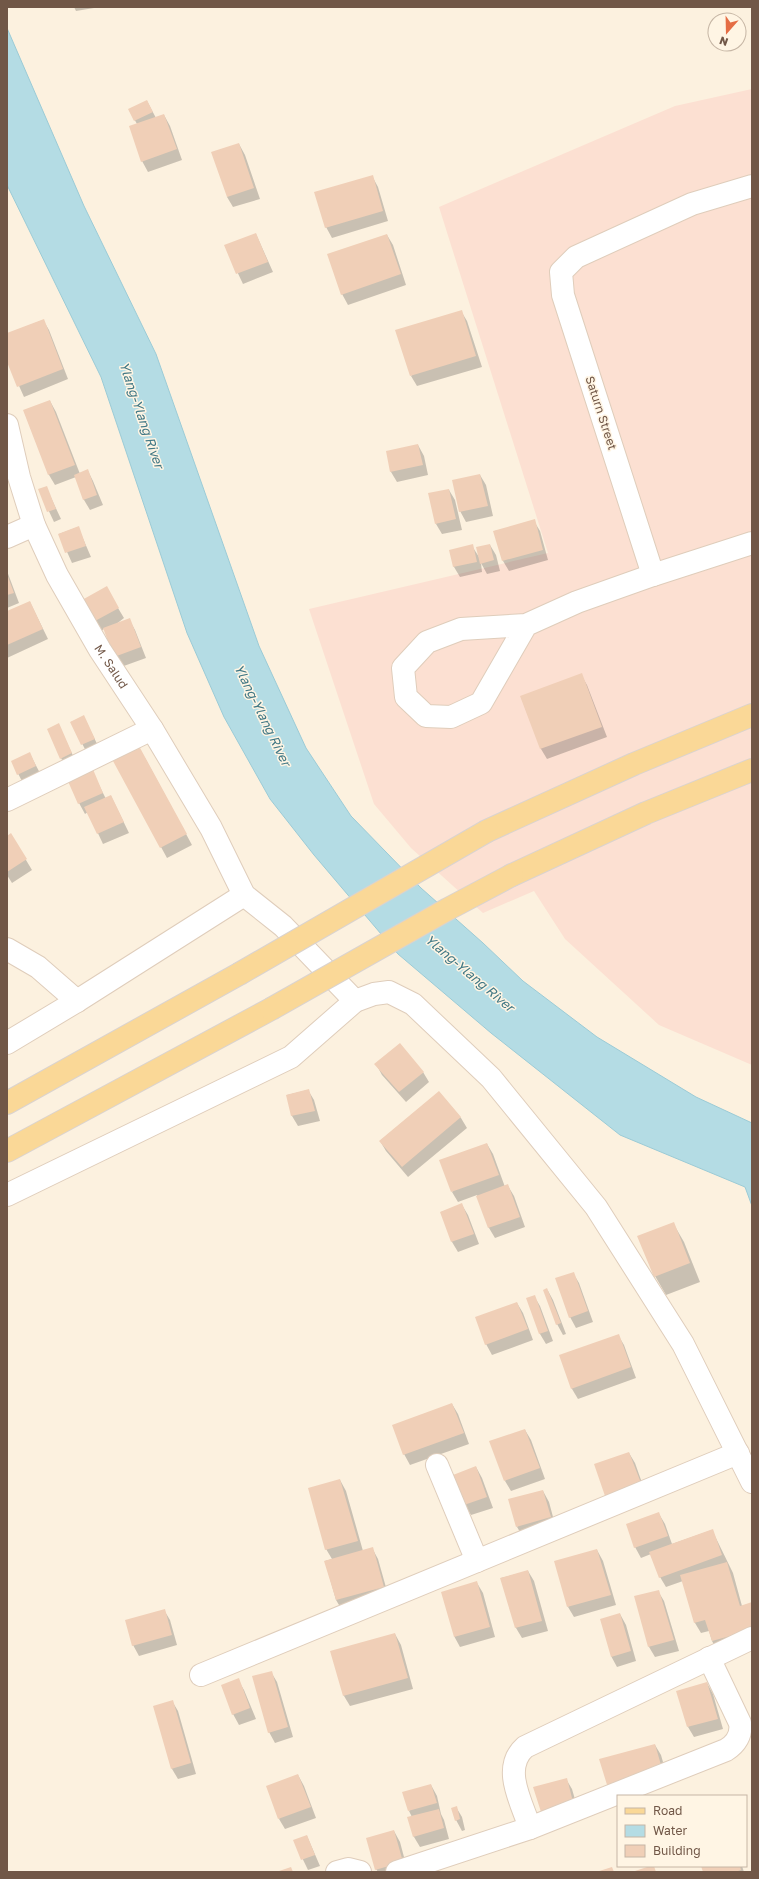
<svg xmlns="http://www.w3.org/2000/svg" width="759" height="1879" font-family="'Golos Text',sans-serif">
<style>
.commercial{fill:#fce0d2}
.water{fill:#b4dce4;stroke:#9bcbd6}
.shadow{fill:#0003}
.building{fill:#f0cfb7}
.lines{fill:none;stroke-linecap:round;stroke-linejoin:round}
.minor-casing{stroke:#dfcdbb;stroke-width:24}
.major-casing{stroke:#dad3cf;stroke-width:24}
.minor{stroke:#fff;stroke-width:22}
.major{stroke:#fad897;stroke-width:22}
.major-bridge-casing{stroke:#dad3cf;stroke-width:24;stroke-linecap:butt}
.major-bridge{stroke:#fad897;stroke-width:22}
.labels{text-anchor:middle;stroke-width:3;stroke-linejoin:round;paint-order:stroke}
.street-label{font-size:12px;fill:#715747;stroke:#fff5e4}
.water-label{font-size:13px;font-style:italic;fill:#417885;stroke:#fff5e4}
</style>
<rect width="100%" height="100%" fill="#fcf1df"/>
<path class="commercial" d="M 752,89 L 752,1065 L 659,1025 L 565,939 L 534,891 L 483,913 L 411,848 L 374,804 L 309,609 L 548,553 L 439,207 L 675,106 Z"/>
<path class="water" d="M 7,28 L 84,206 L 156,354 L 259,646 L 306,748 L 351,816 L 421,888 L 483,943 L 523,981 L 597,1037 L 696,1097 L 752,1123 L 752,1206 L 745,1187 L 620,1135 L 491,1033 L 398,954 L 314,855 L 270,799 L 224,717 L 187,633 L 101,377 L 7,185 Z"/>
<path class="shadow" d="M 74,7 L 100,7 L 76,11 Z
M 147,101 L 156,118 L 164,115 L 170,126 L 182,160 L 148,172 L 142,161 L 137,124 L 129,110 Z
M 239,144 L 245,155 L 260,199 L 233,207 L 227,197 Z
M 372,176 L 378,187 L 388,221 L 332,238 L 326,227 Z
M 256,234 L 273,272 L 243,284 L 225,246 Z
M 387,235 L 393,245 L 406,285 L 348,305 L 342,294 Z
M 461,311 L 467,321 L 482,367 L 417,386 L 411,376 Z
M 43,320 L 49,330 L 68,379 L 24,397 L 7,359 L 7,334 Z
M 50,401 L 56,412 L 80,474 L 88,471 L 93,481 L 103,505 L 90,510 L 84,500 L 76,477 L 55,485 L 49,475 L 24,411 Z
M 418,445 L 424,456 L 428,475 L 397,482 L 391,472 L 387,452 Z
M 480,475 L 486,485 L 493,516 L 466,522 L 460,511 Z
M 46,487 L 61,519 L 54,522 L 39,490 Z
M 449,490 L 455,500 L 462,530 L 442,534 L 436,524 Z
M 534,521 L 540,531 L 548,560 L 509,571 L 503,561 L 495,531 Z
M 78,527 L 91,557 L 72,563 L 59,534 Z
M 490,545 L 496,555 L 500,571 L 487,574 L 481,563 L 482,572 L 460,577 L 454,567 L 450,551 L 472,546 L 479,557 Z
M 7,571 L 19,603 L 7,608 Z
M 106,588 L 124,618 L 115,625 L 129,619 L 135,630 L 146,658 L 121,667 L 104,629 L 101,631 L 84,600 Z
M 30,602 L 48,639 L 7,658 L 7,612 Z
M 581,675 L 587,685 L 607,737 L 547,759 L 541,749 L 521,697 Z
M 84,717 L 100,750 L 88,755 L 71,722 Z
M 58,724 L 77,764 L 67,769 L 61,758 Z
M 30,754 L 42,777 L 24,785 L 12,762 Z
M 145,758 L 192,845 L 167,858 L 114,761 Z
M 91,769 L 106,799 L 111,796 L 129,833 L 103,844 L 88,812 L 85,814 L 79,803 Z
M 11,835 L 32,870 L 12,883 L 7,875 L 7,837 Z
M 376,1064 L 423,1072 L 429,1082 L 406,1102 L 382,1075 Z
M 308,1090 L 314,1100 L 320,1121 L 298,1126 L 292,1116 L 287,1095 Z
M 439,1092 L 461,1118 L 467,1128 L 408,1177 L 386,1151 L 380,1141 Z
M 487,1144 L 493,1154 L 505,1187 L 508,1186 L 514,1196 L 525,1227 L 495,1238 L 489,1228 L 477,1195 L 458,1202 L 452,1192 Z
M 462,1205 L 468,1215 L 479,1244 L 458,1252 L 452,1242 L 441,1212 Z
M 673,1223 L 684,1242 L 700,1282 L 666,1295 L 655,1276 Z
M 573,1273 L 579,1283 L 593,1322 L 576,1328 L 570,1317 Z
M 547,1289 L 553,1300 L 566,1334 L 563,1335 L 557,1324 Z
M 534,1296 L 540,1306 L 553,1341 L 546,1344 L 540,1334 Z
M 517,1303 L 523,1313 L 533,1340 L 492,1355 L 486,1344 Z
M 618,1335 L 624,1345 L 636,1378 L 578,1399 L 572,1389 L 561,1356 Z
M 452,1404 L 458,1414 L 469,1444 L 410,1465 L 404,1454 Z
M 525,1430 L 531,1440 L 545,1479 L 511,1491 L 505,1481 Z
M 629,1453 L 635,1463 L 646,1494 L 612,1505 L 606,1495 Z
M 476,1467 L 482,1478 L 493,1508 L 471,1515 L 465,1505 Z
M 340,1480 L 346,1491 L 363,1551 L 372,1548 L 378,1559 L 389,1598 L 342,1610 L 336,1600 L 325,1561 L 332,1559 L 326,1549 Z
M 543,1491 L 549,1502 L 556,1528 L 523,1537 L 517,1527 Z
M 659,1514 L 665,1524 L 672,1544 L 712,1530 L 733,1573 L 742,1606 L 752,1603 L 752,1642 L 718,1652 L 712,1641 L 709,1631 L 701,1633 L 695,1623 L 683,1581 L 666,1587 L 660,1577 L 651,1554 L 641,1558 L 635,1547 Z
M 597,1550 L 603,1561 L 616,1605 L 574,1617 L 568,1607 Z
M 528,1571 L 534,1581 L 548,1631 L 522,1638 L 516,1628 L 501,1578 Z
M 477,1583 L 483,1593 L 495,1637 L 460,1647 L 454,1636 Z
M 658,1591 L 664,1601 L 679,1651 L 655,1657 L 649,1647 Z
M 164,1610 L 170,1620 L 177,1645 L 139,1656 L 133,1645 Z
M 620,1614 L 626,1625 L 636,1661 L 617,1667 L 611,1656 Z
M 395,1634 L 401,1645 L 413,1689 L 350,1706 L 344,1696 L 332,1652 Z
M 271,1672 L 277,1682 L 293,1737 L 275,1743 L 269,1732 Z
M 238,1680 L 244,1690 L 256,1719 L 239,1725 L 233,1714 Z
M 707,1683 L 713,1694 L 723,1729 L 694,1737 L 688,1727 Z
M 172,1701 L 178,1711 L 196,1774 L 178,1779 L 172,1769 Z
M 655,1745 L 661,1755 L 669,1783 L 615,1798 Z
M 298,1775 L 304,1786 L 316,1818 L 285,1829 L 279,1819 Z
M 566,1779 L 572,1789 L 580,1817 L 549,1825 Z
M 431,1785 L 437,1796 L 441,1814 L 444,1820 L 449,1839 L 420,1847 L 414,1837 L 412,1817 L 409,1811 Z
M 456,1807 L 462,1817 L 465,1830 L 462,1831 L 456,1820 Z
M 394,1831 L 400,1842 L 408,1872 L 378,1872 L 376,1869 Z
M 307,1836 L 320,1866 L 308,1870 L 294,1841 Z
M 702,1866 L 742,1866 L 744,1872 L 704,1872 Z"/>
<path class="building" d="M 147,100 L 153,112 L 134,121 L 128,109 Z
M 164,114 L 177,149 L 141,162 L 129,126 Z
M 239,143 L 254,188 L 227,197 L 211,152 Z
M 373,175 L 383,211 L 325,228 L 314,192 Z
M 256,233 L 268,262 L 236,274 L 224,245 Z
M 387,234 L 401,274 L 341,295 L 327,254 Z
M 462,310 L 476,356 L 410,376 L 395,330 Z
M 44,319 L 63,369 L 17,387 L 7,362 L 7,333 Z
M 50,400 L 75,465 L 48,475 L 23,410 Z
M 418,444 L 423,465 L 390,472 L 386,451 Z
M 88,469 L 97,495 L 83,500 L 74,475 Z
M 480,474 L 488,506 L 459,512 L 452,480 Z
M 47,486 L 56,509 L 47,512 L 38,489 Z
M 449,489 L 456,519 L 435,524 L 428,493 Z
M 535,519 L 543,550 L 502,561 L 493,531 Z
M 79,526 L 86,546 L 65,553 L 58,534 Z
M 473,544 L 477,562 L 453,567 L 449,550 Z
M 490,544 L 494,560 L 480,564 L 476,547 Z
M 7,574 L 14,593 L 7,595 Z
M 107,586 L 119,608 L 95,621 L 82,600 Z
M 30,601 L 43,629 L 7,645 L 7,611 Z
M 130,618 L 141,647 L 114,657 L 103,628 Z
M 582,673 L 602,727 L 540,749 L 520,696 Z
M 84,715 L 95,739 L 81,745 L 70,722 Z
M 59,723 L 72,753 L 60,759 L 47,729 Z
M 139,746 L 187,834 L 160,848 L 113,761 Z
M 30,752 L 36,766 L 17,775 L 11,761 Z
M 92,767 L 103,793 L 78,804 L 67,779 Z
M 111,795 L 124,822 L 97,834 L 84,807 Z
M 11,833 L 27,859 L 7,872 L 7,836 Z
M 400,1043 L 424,1072 L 399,1092 L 374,1064 Z
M 309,1089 L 315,1111 L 291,1116 L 286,1095 Z
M 439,1091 L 461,1117 L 402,1167 L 379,1141 Z
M 487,1143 L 499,1175 L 451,1192 L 439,1160 Z
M 508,1184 L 520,1217 L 488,1228 L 476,1196 Z
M 462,1203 L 474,1234 L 451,1242 L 440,1212 Z
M 674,1222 L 690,1263 L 654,1277 L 637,1236 Z
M 574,1272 L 588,1311 L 569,1318 L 555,1278 Z
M 547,1288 L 561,1323 L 556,1325 L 543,1290 Z
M 535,1295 L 548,1331 L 539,1334 L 526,1298 Z
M 517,1302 L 528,1329 L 485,1345 L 475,1317 Z
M 619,1334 L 631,1367 L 571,1389 L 559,1355 Z
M 452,1403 L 464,1433 L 403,1455 L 392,1425 Z
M 525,1429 L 540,1468 L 504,1481 L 489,1441 Z
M 629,1452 L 641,1483 L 605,1496 L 594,1464 Z
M 476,1466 L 487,1497 L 464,1505 L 453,1475 Z
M 340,1479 L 358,1541 L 325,1550 L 308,1488 Z
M 543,1490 L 551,1517 L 516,1527 L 508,1499 Z
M 659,1512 L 668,1536 L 634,1548 L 626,1524 Z
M 713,1529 L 722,1555 L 659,1578 L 649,1552 Z
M 373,1547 L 384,1587 L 336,1600 L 324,1561 Z
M 597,1549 L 611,1595 L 567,1607 L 554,1561 Z
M 727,1562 L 740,1606 L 752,1602 L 752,1630 L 712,1641 L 705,1620 L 694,1623 L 680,1575 Z
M 528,1570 L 542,1621 L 515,1628 L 500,1578 Z
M 477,1581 L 490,1627 L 454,1637 L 441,1592 Z
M 659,1590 L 674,1640 L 648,1647 L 634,1596 Z
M 165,1609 L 172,1635 L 132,1646 L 125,1620 Z
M 620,1613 L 631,1651 L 611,1657 L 600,1619 Z
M 395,1633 L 408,1678 L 343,1696 L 330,1651 Z
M 272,1671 L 288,1727 L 268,1733 L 252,1676 Z
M 239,1678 L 250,1708 L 232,1715 L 221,1685 Z
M 707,1682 L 718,1719 L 687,1727 L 676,1691 Z
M 173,1700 L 191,1763 L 171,1769 L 153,1706 Z
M 655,1744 L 663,1772 L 608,1788 L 599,1759 Z
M 298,1774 L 311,1807 L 278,1819 L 266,1786 Z
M 567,1778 L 574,1806 L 542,1815 L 533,1787 Z
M 431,1784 L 437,1803 L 408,1811 L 402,1792 Z
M 457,1806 L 460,1819 L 455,1821 L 451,1808 Z
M 439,1809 L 444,1828 L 413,1837 L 407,1817 Z
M 394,1830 L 403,1862 L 375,1870 L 366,1838 Z
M 307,1835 L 315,1855 L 301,1860 L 293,1840 Z
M 650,1866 L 654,1866 L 656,1872 L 632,1872 Z
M 701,1866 L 740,1866 L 741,1870 L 735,1872 L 703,1872 Z
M 291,1867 L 293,1872 L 276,1872 Z
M 612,1867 L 614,1872 L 596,1872 Z"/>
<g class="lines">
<g class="minor-casing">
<g id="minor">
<path id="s1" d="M 7,425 L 19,477 L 34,525 L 57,575 L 100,650 L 152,729 L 211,828 L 244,895 L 283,926 L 355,1001"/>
<path d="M 7,537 L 34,525"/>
<path d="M 653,575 L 563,295 L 561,272 L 576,257 L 692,204 L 752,186"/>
<path d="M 526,625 L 481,703 L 451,717 L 426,716 L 406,697 L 403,668 L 427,642 L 461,629 L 526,625 L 577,602 L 653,575 L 752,543"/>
<path d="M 7,800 L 152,729"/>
<path d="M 7,949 L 38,967 L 77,1001"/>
<path d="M 7,1043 L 77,1001 L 244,895"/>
<path d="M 7,1195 L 291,1057 L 355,1001 L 374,994 L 389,992 L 413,1004 L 491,1078 L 596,1207 L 683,1344 L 752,1482"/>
<path d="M 437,1465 L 477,1561"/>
<path d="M 201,1675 L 738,1453"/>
<path d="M 530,1828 C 522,1803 501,1768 525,1747 L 752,1638"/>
<path d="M 337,1872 L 348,1869 L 360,1872"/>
<path d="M 397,1872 L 530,1828 L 726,1750 C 736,1744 742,1734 740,1723 L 709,1658"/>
</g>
</g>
<g class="major-casing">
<path id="major" d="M 487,831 L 634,764 L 752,715
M 512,875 L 646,813 L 752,770
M 7,1103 L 239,974
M 7,1151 L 271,1009"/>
</g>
<use href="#minor" class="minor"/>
<use href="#major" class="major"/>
<g class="major-bridge-casing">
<path id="major-bridge" d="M 239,974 L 487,831
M 271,1009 L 448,909 L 512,875"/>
</g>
<use href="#major-bridge" class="major-bridge"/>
</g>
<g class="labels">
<g class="street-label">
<text transform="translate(601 413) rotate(72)" y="4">Saturn Street</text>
<text dy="4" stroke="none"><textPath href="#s1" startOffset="265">M. Salud</textPath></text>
</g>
<g class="water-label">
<text transform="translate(142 415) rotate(71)" y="5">Ylang-Ylang River</text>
<text transform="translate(263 715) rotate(64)" y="5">Ylang-Ylang River</text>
<text transform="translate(470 973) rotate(40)" y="5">Ylang-Ylang River</text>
</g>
</g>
<rect width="759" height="1879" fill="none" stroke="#715747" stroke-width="16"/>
<rect x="617" y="1795" width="130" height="72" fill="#fff5e4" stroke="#c6b6a5"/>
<rect x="625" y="1808" width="20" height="6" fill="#fad897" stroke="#c6b6a5"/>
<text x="653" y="1815" font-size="12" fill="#715747">Road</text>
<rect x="625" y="1825" width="20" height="12" fill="#b4dce4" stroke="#c6b6a5"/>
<text x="653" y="1835" font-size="12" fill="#715747">Water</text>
<rect x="625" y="1845" width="20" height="12" fill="#f0cfb7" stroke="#c6b6a5"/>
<text x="653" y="1855" font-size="12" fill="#715747">Building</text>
<g transform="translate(727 32) rotate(200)"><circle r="19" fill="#fff5e4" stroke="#c6b6a5"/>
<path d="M0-3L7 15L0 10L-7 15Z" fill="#e56d44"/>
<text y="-6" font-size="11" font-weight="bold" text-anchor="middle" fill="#715747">N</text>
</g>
</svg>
